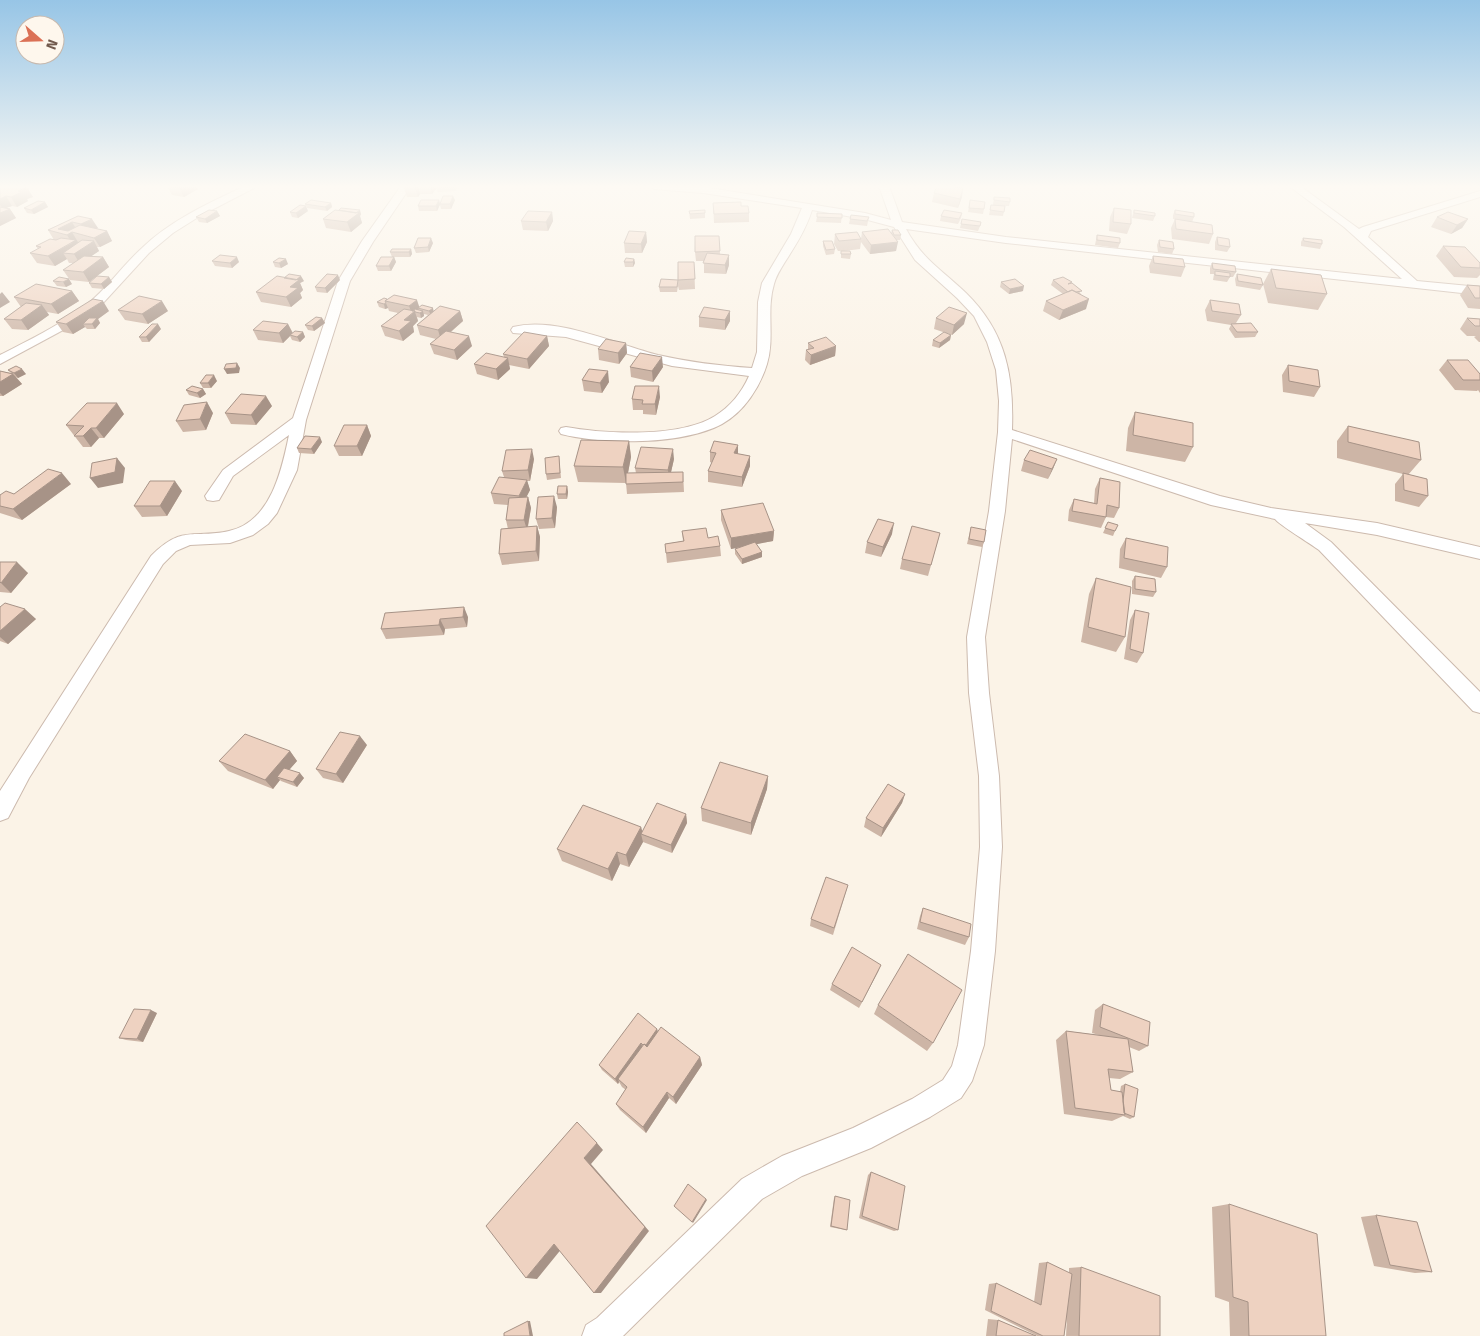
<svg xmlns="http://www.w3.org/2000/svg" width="1480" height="1336" font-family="'Fira Sans',sans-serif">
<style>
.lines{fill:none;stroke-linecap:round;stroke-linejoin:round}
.minor-casing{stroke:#ccbaae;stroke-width:2}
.minor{fill:#fff;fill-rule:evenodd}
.wall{fill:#cdb5a6}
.shaded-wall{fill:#a79387}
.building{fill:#eed2c1;stroke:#a79387}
</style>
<rect width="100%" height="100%" fill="#fbf3e7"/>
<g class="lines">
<g class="minor-casing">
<path id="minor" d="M 245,186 L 258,186 L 200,216 L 173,233 L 149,253 L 104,302 L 78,322 L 0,364 L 0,355 C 29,340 59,326 86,305 C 107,289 122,266 142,248 C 171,220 209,203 245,186 Z
M 401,186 L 411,186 L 373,242 L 350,281 L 306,420 L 297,470 L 277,513 L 268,524 L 253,535 L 230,543 L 190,545 L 176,551 L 163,564 L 29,778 L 8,818 L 0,821 L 0,791 L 151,556 C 183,524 193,539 229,531 C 271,522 282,469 289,435 L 233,476 L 219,500 L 213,501 L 207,500 L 205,496 L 223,470 L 293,418 L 338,281 L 362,241 Z
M 649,186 L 703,187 L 865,213 L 891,220 L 879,186 L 889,186 L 902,222 L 1006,237 L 1402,279 L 1344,227 L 1289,186 L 1300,186 L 1359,229 L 1363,227 L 1480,191 L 1480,197 L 1371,231 L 1368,237 L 1417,281 L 1480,287 L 1480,295 L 1006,243 L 906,229 C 922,259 942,270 966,293 C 1006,332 1014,376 1012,430 L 1220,496 L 1271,508 L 1377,523 L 1480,547 L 1480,559 L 1377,535 L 1305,523 L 1331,542 L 1480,692 L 1480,713 L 1473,711 L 1319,550 C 1311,544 1278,524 1275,519 L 1211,505 L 1012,439 L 1005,511 L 985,637 L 989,693 L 999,776 L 1002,847 L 995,951 L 984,1045 L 972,1081 L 961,1098 L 930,1117 L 871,1148 L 802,1176 L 762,1199 L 623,1336 L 582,1336 L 586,1325 L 597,1318 L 742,1179 L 782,1156 L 853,1128 L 912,1099 L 943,1080 L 952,1066 L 958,1045 L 971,951 L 980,847 L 979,776 L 969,693 L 967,637 L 989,511 L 998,432 L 999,401 L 996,370 L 987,342 L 974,316 L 957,298 L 915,260 L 894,227 L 864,219 L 812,210 C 807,226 799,240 790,254 C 784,264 777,273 774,284 C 766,310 775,338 767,364 C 760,387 744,412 722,424 C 683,445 604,445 561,434 L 559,431 L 561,428 L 566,427 C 605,434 680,438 715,416 C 730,407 742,392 749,376 L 672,366 L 566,337 L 513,333 L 511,330 L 513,327 C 557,316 615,344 658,355 C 689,362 721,366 752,368 L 757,352 L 758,302 L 762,283 L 791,234 L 802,208 L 703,193 L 654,189 Z"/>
</g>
<use href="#minor" class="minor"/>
</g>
<path class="wall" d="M 0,186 L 33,197 L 27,199 L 28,201 L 17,207 L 12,206 L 6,208 L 10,209 L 16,218 L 0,226 Z
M 167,186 L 196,186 L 198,189 L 184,197 L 172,195 Z
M 406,186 L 435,186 L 436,189 L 432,194 L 420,194 L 418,197 L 407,197 L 404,188 Z
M 457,186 L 457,187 L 456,191 L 438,192 L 436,188 Z
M 934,193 L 962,197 L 958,208 L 932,202 Z
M 994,197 L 1010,202 L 1009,206 L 1005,206 L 1003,216 L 989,215 L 991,205 L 993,205 Z
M 439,200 L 440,204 L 455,200 L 451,209 L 441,209 L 440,205 L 437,211 L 419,211 L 418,206 Z
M 970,200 L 984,209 L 983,214 L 968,212 Z
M 45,202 L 48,207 L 34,214 L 27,213 L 24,208 Z
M 331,203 L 332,207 L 327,211 L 307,208 L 305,204 Z
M 713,203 L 741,206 L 749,213 L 749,222 L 714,223 Z
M 1114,208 L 1131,224 L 1127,234 L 1109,231 L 1110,217 Z
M 1134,210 L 1155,216 L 1153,221 L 1132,218 Z
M 1175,210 L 1194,217 L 1192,222 L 1213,234 L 1209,244 L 1172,239 L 1171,228 L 1175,219 L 1173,219 L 1173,215 Z
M 217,211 L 220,216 L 207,223 L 199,222 L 196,217 Z
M 308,211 L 298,218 L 292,217 L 290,212 Z
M 689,211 L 705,213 L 705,218 L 690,219 Z
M 552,212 L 553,221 L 548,231 L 523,230 L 521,221 Z
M 962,213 L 961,218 L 958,224 L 940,221 L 941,216 Z
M 361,214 L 360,216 L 362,223 L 351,232 L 326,228 L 323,219 Z
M 842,214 L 841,223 L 816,222 L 817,217 Z
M 78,216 L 98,228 L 96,229 L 107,231 L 112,241 L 100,247 L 97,247 L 99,251 L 91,256 L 103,257 L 109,267 L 89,282 L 70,280 L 63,270 L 74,263 L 69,263 L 67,259 L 55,266 L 37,263 L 30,253 L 38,249 L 36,246 L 54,240 L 48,230 Z
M 869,217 L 867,226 L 849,224 L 850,219 Z
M 1437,217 L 1468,219 L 1462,228 L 1451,234 L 1431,227 Z
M 961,224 L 980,226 L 978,231 L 960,228 Z
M 892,230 L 901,235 L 900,240 L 897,240 L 896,251 L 870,254 L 861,242 L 860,249 L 844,251 L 851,254 L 850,259 L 841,258 L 841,251 L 838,251 L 834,244 L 835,234 L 861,239 L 862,232 L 891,233 Z
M 646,232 L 647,242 L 642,253 L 625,253 L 624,243 Z
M 1097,235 L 1120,243 L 1118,248 L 1095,245 Z
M 719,236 L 720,254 L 729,265 L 726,274 L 704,273 L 704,261 L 696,261 L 695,252 Z
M 1217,237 L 1230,247 L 1227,252 L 1215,250 L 1215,242 Z
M 1303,238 L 1322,244 L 1320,249 L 1301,246 L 1301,242 Z
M 1159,240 L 1174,249 L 1172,254 L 1158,252 L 1157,245 Z
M 823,241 L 835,249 L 834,254 L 826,255 L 823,246 Z
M 433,243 L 429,252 L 416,253 L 414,248 Z
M 1443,246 L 1480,263 L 1480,275 L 1477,278 L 1454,277 L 1436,256 Z
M 411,249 L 412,254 L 410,257 L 394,257 L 396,262 L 391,271 L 378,271 L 376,266 L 392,257 L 390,252 Z
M 1153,256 L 1185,267 L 1181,277 L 1150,273 L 1149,266 Z
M 634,259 L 635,263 L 633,267 L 625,267 L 624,262 Z
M 212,261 L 239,262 L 232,268 L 215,266 Z
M 273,262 L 288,264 L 281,268 L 275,267 Z
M 694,262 L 695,289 L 679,290 L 678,286 L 677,292 L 660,292 L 659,287 L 678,280 Z
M 1212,263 L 1236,272 L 1233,277 L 1230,277 L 1227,282 L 1213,280 L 1214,274 L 1210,274 L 1210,268 Z
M 1271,269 L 1327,294 L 1318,310 L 1268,303 L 1263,284 Z
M 1237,274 L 1263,285 L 1260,290 L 1236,286 L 1235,279 Z
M 109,277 L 112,282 L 104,289 L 92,288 L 89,283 Z
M 284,278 L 304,281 L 300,283 L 303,290 L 300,293 L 302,298 L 291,307 L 261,302 L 256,292 Z
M 340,280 L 327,293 L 317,292 L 315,287 Z
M 1053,280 L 1072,283 L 1081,294 L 1086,309 L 1059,320 L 1043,311 L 1046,301 L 1063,294 L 1051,285 Z
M 53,281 L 72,284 L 66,287 L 57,286 Z
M 1001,282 L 1023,291 L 1009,294 L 1000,287 Z
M 1467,285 L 1480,286 L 1480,309 L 1468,308 L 1460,295 Z
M 72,291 L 79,301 L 58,314 L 47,312 L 49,315 L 28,330 L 12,329 L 4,319 L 21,307 L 14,297 Z
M 387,299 L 434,311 L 460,311 L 463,321 L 451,332 L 472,346 L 457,360 L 434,354 L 430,344 L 436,339 L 420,335 L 417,325 L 428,315 L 424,314 L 424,316 L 421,318 L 417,317 L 418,321 L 413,326 L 414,332 L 403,341 L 385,336 L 381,326 L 398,313 L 389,311 L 388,308 L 385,309 L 379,307 L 377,302 Z
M 1210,300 L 1241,315 L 1236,323 L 1258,332 L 1255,337 L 1235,338 L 1229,329 L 1231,325 L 1207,321 L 1205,310 Z
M 118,310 L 168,311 L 148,324 L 125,320 Z
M 109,311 L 98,319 L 100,323 L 95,329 L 87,329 L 85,327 L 73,334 L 63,332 L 56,322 Z
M 730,311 L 730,321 L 725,330 L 699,327 L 699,317 Z
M 322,318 L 325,323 L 314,331 L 308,330 L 305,325 Z
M 936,318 L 964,324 L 952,335 L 934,329 Z
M 1467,318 L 1480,319 L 1480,342 L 1479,342 L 1474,337 L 1476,336 L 1467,336 L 1460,329 Z
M 288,324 L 293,333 L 303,332 L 305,337 L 300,342 L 292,340 L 290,336 L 283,343 L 258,340 L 253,330 Z
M 161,329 L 149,342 L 142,342 L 139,337 Z
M 951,335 L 950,340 L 939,348 L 932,346 L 933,340 Z
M 547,336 L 549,346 L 529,369 L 509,365 L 510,369 L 498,380 L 477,374 L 474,364 L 504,357 L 503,354 Z
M 626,343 L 627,353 L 619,364 L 599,360 L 598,349 Z
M 808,343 L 836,346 L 835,356 L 810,365 L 805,360 L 806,350 L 808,350 Z
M 1447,360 L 1480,374 L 1480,393 L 1478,390 L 1477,391 L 1455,390 L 1439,370 Z
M 1288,365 L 1320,387 L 1314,397 L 1283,392 L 1282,375 Z
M 630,367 L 663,367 L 653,382 L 631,377 Z
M 8,370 L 26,374 L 18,378 L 16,377 L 22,384 L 3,396 L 0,396 L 0,371 L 11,373 Z
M 582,380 L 609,382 L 602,393 L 584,391 Z
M 217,381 L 211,388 L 203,388 L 200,383 Z
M 203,389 L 206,394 L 200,398 L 189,395 L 186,390 Z
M 660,397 L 656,415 L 643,414 L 643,410 L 633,410 L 632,399 Z
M 272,406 L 256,425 L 231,424 L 225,413 Z
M 1135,412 L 1193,447 L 1185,462 L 1126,451 L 1128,428 Z
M 213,413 L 206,430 L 183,432 L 176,421 Z
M 124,414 L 104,438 L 99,438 L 91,447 L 83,447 L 66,425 Z
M 367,425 L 371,436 L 362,456 L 339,456 L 334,446 Z
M 1348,426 L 1421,460 L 1408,475 L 1428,496 L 1419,507 L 1395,501 L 1395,484 L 1403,474 L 1337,458 L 1337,441 Z
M 629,441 L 631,457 L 628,473 L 636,473 L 635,468 L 674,459 L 671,472 L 683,472 L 684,492 L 627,494 L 626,483 L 578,482 L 574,466 Z
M 322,442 L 314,454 L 299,453 L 297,448 Z
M 738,445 L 738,454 L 750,456 L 750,466 L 742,487 L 708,482 L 708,471 L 712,463 L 710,462 L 710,452 Z
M 559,456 L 561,478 L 547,480 L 546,474 Z
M 534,459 L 530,481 L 527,481 L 530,490 L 526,497 L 528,497 L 531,508 L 528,527 L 537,526 L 540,537 L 539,561 L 502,565 L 499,554 L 508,529 L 506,520 L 508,505 L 494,504 L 491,493 L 504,477 L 502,471 Z
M 1057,459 L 1048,479 L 1021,471 L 1024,460 Z
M 1100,478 L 1119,508 L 1114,518 L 1106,517 L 1101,528 L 1068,521 L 1069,510 L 1074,499 L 1094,503 L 1095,489 Z
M 71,484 L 22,520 L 0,513 L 0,495 L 14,494 Z
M 567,486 L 568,492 L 567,499 L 558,499 L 557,494 Z
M 182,491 L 167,516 L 142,517 L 134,506 Z
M 557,507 L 555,528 L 539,529 L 536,519 Z
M 721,510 L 774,531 L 773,541 L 756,544 L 762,552 L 762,557 L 742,564 L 735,554 L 735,549 L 739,547 L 731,549 L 721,520 Z
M 1108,522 L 1115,531 L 1113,536 L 1103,533 Z
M 971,527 L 984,542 L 982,547 L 967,544 Z
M 682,531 L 708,538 L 720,546 L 721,556 L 667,563 L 665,544 L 683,541 Z
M 940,533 L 928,576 L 900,569 L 902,559 Z
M 892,534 L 881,557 L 865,553 L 867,542 Z
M 1126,538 L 1167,567 L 1161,578 L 1119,568 L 1120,549 Z
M 0,562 L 28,573 L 11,593 L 0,592 Z
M 1135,576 L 1156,592 L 1153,597 L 1132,594 L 1132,581 Z
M 1096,578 L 1125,637 L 1116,652 L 1081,642 L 1089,594 Z
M 0,607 L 36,619 L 8,644 L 0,641 Z
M 1135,610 L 1143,653 L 1137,663 L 1124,659 L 1130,620 Z
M 385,613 L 468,617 L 467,627 L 445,629 L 444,635 L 386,639 L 381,629 Z
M 367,745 L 343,783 L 323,778 L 316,769 Z
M 290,751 L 297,761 L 289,770 L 304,778 L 297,787 L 281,781 L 280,780 L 273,789 L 228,771 L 219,761 Z
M 768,776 L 767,789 L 751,835 L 702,821 L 701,808 Z
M 905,794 L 902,803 L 881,837 L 864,827 L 866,818 Z
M 686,814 L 687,823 L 672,853 L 643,842 L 629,867 L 620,864 L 612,881 L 562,861 L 557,849 L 641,827 L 642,831 Z
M 848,885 L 833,935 L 810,926 L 811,919 Z
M 923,908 L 969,937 L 965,945 L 917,929 L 920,916 Z
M 881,965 L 859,1008 L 830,990 L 832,984 Z
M 1103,1004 L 1148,1046 L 1139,1051 L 1129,1047 L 1133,1072 L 1120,1079 L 1109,1078 L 1111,1090 L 1120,1092 L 1121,1086 L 1125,1084 L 1134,1117 L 1130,1119 L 1123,1116 L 1112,1121 L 1064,1114 L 1056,1040 L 1066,1031 L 1099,1035 L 1092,1033 L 1095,1010 Z
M 878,1005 L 933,1043 L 927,1051 L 874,1014 Z
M 157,1013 L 143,1042 L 126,1040 L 119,1038 Z
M 657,1029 L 658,1032 L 700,1057 L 702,1065 L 676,1104 L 669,1098 L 646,1133 L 620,1110 L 616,1104 L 626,1090 L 622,1087 L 619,1082 L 618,1084 L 602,1070 L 599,1065 Z
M 871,1172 L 898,1230 L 894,1231 L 859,1218 L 868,1175 Z
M 835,1196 L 847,1230 L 846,1230 L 830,1227 L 834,1198 Z
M 1229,1204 L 1326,1336 L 1230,1336 L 1229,1302 L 1215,1297 L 1212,1207 Z
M 1376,1215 L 1432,1272 L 1415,1273 L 1374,1266 L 1361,1217 Z
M 1047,1262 L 1069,1273 L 1069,1268 L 1081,1267 L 1160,1336 L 1066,1336 L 1067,1318 L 1064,1336 L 1037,1336 L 985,1310 L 989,1284 L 996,1283 L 1034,1302 L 1039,1263 Z
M 988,1319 L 998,1320 L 1036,1336 L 986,1336 Z"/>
<path class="shaded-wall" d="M 183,186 L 196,186 L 198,189 L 184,197 L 179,188 Z
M 416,186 L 418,186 L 420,194 L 418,197 L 415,188 Z
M 430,186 L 435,186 L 436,189 L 432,194 Z
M 27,187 L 33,197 L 27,199 L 28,201 L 17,207 L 11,197 L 18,191 Z
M 963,188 L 962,197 L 958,208 L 960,199 Z
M 6,196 L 12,206 L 3,209 L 0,205 L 0,199 Z
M 453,196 L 455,200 L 451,209 L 450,204 Z
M 439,200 L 440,204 L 437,211 L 436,206 Z
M 45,202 L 48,207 L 34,214 L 31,210 Z
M 331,203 L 332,207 L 327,211 L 325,207 Z
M 306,206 L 308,211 L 298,218 L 296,213 Z
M 10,209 L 16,218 L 0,226 L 0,213 Z
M 360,210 L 361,214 L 360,216 L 362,223 L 351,232 L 347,222 Z
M 217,211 L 220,216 L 207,223 L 205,219 Z
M 552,212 L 553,221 L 548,231 L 546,222 Z
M 92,219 L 98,228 L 87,234 L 81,224 Z
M 1468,219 L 1462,228 L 1451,234 L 1457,225 Z
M 72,222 L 78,232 L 72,232 L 82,249 L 94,241 L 99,251 L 80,264 L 74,254 L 63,253 L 67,259 L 55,266 L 48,256 L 72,243 L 67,235 L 58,229 Z
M 107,231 L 112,241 L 100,247 L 94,238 Z
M 646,232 L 647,242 L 642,253 L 641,244 Z
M 431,238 L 433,243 L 429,252 L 428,247 Z
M 898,242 L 896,251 L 870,254 L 871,245 Z
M 411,249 L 412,254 L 410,257 L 409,252 Z
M 729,255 L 729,265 L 726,274 L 725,265 Z
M 103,257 L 109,267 L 89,282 L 83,272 Z
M 237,257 L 239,262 L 232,268 L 230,263 Z
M 394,257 L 396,262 L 391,271 L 389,266 Z
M 286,259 L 288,264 L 281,268 L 279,263 Z
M 634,259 L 635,263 L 633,267 L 633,262 Z
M 338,275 L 340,280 L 327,293 L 325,288 Z
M 301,276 L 304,281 L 300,283 L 303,290 L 300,293 L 302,298 L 291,307 L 286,297 L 290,287 L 295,280 Z
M 109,277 L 112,282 L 104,289 L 101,284 Z
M 69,279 L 72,284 L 66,287 L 63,282 Z
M 1024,286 L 1023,291 L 1009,294 L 1010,289 Z
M 72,291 L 79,301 L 58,314 L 51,304 Z
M 2,292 L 10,302 L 0,308 L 0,294 Z
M 1089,299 L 1086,309 L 1059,320 L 1063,310 Z
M 417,300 L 420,309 L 418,308 L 419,311 L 415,312 L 418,321 L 413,326 L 414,332 L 403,341 L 399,331 L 404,320 L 412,314 L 409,306 Z
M 103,301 L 109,311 L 98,319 L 100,323 L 95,329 L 92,324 L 83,324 L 85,327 L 73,334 L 66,324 Z
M 162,301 L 168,311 L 148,324 L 142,314 Z
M 386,303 L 388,308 L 385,309 L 384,304 Z
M 42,305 L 49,315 L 28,330 L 21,320 Z
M 433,308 L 434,313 L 431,316 L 429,311 Z
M 423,311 L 424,316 L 421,318 L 420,313 Z
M 460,311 L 463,321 L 441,340 L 438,330 Z
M 730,311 L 730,321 L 725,330 L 725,320 Z
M 967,313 L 964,324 L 952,335 L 954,325 Z
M 322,318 L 325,323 L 314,331 L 312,326 Z
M 158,324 L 161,329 L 149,342 L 146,337 Z
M 288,324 L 293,334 L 290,335 L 290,336 L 283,343 L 279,333 Z
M 303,332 L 305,337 L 300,342 L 297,337 Z
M 951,335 L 950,340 L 939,348 L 940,343 Z
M 469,336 L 472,346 L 457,360 L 454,350 Z
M 547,336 L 549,346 L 529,369 L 527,359 Z
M 626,343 L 627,353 L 619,364 L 618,353 Z
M 836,346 L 835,356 L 810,365 L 811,355 Z
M 662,357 L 663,367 L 653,382 L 652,371 Z
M 508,358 L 510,369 L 498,380 L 496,369 Z
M 237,363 L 240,368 L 239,373 L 227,374 L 224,369 Z
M 22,369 L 26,374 L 18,378 L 14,373 Z
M 608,371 L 609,382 L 602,393 L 600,383 Z
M 13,374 L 22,384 L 3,396 L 0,393 L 0,382 Z
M 214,375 L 217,381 L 211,388 L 208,383 Z
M 659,386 L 660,397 L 656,415 L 655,404 Z
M 203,389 L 206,394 L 200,398 L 197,393 Z
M 266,396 L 272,406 L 256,425 L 251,415 Z
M 207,402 L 213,413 L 206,430 L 200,419 Z
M 117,403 L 124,414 L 104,438 L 96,428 Z
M 367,425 L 371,436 L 362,456 L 357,446 Z
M 91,428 L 99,438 L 91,447 L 83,436 Z
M 320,437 L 322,442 L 314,454 L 311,449 Z
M 629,441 L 631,457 L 626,483 L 623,467 Z
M 738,445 L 738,455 L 734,453 Z
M 532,449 L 534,459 L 530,481 L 528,470 Z
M 673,449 L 674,459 L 669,481 L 668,470 Z
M 750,456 L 750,466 L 742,487 L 742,477 Z
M 117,458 L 125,468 L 123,483 L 98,488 L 90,478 Z
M 1057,459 L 1053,469 L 1048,479 L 1052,469 Z
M 62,473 L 71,484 L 22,520 L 13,509 Z
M 527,480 L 530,490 L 522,506 L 519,496 Z
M 175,481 L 182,491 L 167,516 L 160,506 Z
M 567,486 L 568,492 L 567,499 L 566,494 Z
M 554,496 L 557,507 L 555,528 L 552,518 Z
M 528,497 L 531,508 L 527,530 L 524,520 Z
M 894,523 L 892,534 L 881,557 L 883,547 Z
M 537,526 L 540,537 L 539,561 L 536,551 Z
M 774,531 L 773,541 L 731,549 L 731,538 Z
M 762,552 L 762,557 L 742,564 L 742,559 Z
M 17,562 L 28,573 L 11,593 L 1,583 Z
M 464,607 L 468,617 L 467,627 L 463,617 Z
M 25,609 L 36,619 L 8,644 L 0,637 L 0,631 Z
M 440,619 L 445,629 L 444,635 L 439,625 Z
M 360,736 L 367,745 L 343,783 L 336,774 Z
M 290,751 L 297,761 L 282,778 L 277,777 L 280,780 L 273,789 L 265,780 Z
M 300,773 L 304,778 L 297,787 L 293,782 Z
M 768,776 L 767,789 L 751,835 L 751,823 Z
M 905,794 L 902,803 L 881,837 L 883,828 Z
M 686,814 L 687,823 L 672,853 L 671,845 Z
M 641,827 L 643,834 L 641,834 L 643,842 L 629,867 L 626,855 Z
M 617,852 L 620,864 L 612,881 L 608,869 Z
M 881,965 L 878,972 L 859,1008 L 862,1002 Z
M 151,1010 L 157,1013 L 143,1042 L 137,1039 Z
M 657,1029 L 659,1035 L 647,1051 L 645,1046 Z
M 641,1043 L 643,1049 L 618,1079 L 619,1082 L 618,1084 L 615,1079 Z
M 700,1057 L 702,1065 L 676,1104 L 673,1097 Z
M 667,1092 L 669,1098 L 646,1133 L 643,1127 Z
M 597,1143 L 603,1150 L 591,1164 L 649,1231 L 601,1293 L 594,1293 L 584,1158 Z
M 706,1199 L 707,1200 L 693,1223 L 692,1222 Z
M 554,1244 L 563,1247 L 537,1279 L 526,1278 Z
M 528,1321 L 530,1321 L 533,1336 L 530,1336 Z"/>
<path class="building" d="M 0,186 L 19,186 L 27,187 L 18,191 L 22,192 L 11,197 L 6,196 L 0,199 Z
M 167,186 L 183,186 L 179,188 Z
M 406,186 L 416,186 L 415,188 L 404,188 Z
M 437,186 L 455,186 L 455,187 L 436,188 Z
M 937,186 L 947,186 L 963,188 L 960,199 L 934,193 Z
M 443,196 L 453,196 L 450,204 L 440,204 Z
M 994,197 L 1010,198 L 1010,202 L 994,200 Z
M 311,200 L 331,203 L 325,207 L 305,204 Z
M 421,200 L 439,200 L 436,206 L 418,206 Z
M 970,200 L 985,202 L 984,209 L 969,208 Z
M 38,201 L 45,202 L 31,210 L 24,208 Z
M 741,202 L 741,206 L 748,206 L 749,213 L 714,214 L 713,203 Z
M 300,205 L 306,206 L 296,213 L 290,212 Z
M 991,205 L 1005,206 L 1004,212 L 990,210 Z
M 0,207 L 10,209 L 0,213 Z
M 341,208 L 360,210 L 356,213 L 339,210 Z
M 1114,208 L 1131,210 L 1131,224 L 1113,222 Z
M 209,210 L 217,211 L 205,219 L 196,217 Z
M 335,210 L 359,213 L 347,222 L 323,219 Z
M 705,210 L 705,213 L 690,214 L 689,211 Z
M 944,210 L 962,213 L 959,219 L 941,216 Z
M 1134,210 L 1155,213 L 1155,216 L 1134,213 Z
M 1175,210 L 1194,213 L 1194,217 L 1175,214 Z
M 528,211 L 552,212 L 546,222 L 521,221 Z
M 1448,212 L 1468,219 L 1457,225 L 1437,217 Z
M 817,213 L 842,214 L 842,218 L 817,217 Z
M 851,215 L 869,217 L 867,221 L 850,219 Z
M 78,216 L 92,219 L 81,224 L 72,222 L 58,229 L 68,231 L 80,225 L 107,231 L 94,238 L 72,232 L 67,235 L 48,230 Z
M 962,219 L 981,222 L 980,226 L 961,224 Z
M 1175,219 L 1212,225 L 1213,234 L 1176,229 Z
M 888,229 L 898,242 L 871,245 L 862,232 Z
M 892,230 L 898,230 L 901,235 L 894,235 Z
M 629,231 L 646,232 L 641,244 L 624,243 Z
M 857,232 L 861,239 L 839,241 L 835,234 Z
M 1097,235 L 1120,238 L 1120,243 L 1097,240 Z
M 695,236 L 719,236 L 720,251 L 695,252 Z
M 1217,237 L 1229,239 L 1230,247 L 1218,245 Z
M 61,238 L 76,240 L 48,256 L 30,253 L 41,247 L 36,246 L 50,239 L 56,240 Z
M 418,238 L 431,238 L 428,247 L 414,248 Z
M 1303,238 L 1322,240 L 1322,244 L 1304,241 Z
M 82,240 L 94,241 L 74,254 L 63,253 Z
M 1159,240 L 1173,242 L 1174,249 L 1160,247 Z
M 823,241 L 832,241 L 835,249 L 826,250 Z
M 1443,246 L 1465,247 L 1480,263 L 1480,268 L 1461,267 Z
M 392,249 L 411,249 L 409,252 L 390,252 Z
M 841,251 L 850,251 L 851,254 L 841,254 Z
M 707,253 L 729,255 L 725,265 L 703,263 Z
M 220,255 L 237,257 L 230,263 L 212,261 Z
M 84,256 L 103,257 L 83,272 L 63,270 Z
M 1153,256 L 1183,259 L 1185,267 L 1154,263 Z
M 381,257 L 394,257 L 389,266 L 376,266 Z
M 279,258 L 286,259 L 279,263 L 273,262 Z
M 626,258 L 634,259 L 633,262 L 624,262 Z
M 678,262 L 694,262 L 695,279 L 678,280 Z
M 1212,263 L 1235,266 L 1236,272 L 1213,269 Z
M 1271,269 L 1321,275 L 1327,294 L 1276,288 Z
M 1215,271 L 1230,273 L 1230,277 L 1215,275 Z
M 289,274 L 301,276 L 296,280 L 284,278 Z
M 327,274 L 338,275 L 325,288 L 315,287 Z
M 1237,274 L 1261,278 L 1263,285 L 1238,281 Z
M 97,276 L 109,277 L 101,284 L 89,283 Z
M 277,276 L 299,280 L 290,287 L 298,288 L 286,297 L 256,292 Z
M 59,277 L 69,279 L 63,282 L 53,281 Z
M 1063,277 L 1072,282 L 1068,284 L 1072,283 L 1082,291 L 1076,292 L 1072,290 L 1068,292 L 1053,280 Z
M 661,279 L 678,280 L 677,287 L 659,287 Z
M 1015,279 L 1024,286 L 1010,289 L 1001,282 Z
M 36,284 L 72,291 L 51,304 L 14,297 Z
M 1467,285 L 1480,286 L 1480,298 L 1475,298 Z
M 1072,290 L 1089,299 L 1063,310 L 1046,301 Z
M 394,295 L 417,300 L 409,306 L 385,301 Z
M 139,296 L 162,301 L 142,314 L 118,310 Z
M 384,298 L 387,299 L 385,301 L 386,303 L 384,304 L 377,302 Z
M 93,299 L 103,301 L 66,324 L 56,322 Z
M 1210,300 L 1239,304 L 1241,315 L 1212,311 Z
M 26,303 L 42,305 L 21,320 L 4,319 Z
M 422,305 L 433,308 L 429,311 L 418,308 Z
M 440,306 L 460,311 L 438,330 L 417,325 Z
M 704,307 L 730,311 L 725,320 L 699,317 Z
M 949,307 L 967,313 L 954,325 L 936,318 Z
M 404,309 L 415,311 L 404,320 L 411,321 L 399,331 L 381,326 Z
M 415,309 L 423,311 L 420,313 L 415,312 L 415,311 L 412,311 Z
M 316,317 L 322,318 L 312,326 L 305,325 Z
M 89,318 L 97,318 L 92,324 L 83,324 Z
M 1467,318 L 1480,319 L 1480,326 L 1475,326 Z
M 263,321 L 288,324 L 279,333 L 253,330 Z
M 1251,323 L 1258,332 L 1237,332 L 1231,324 Z
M 152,324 L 158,324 L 146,337 L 139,337 Z
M 295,331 L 303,332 L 297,337 L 290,335 Z
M 446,331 L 469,336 L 454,350 L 430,344 Z
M 524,332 L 547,336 L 527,359 L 503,354 Z
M 944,332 L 951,335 L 940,343 L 933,340 Z
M 826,337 L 836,346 L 811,355 L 806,350 L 814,348 L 808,343 Z
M 606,339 L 626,343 L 618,353 L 598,349 Z
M 486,353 L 508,358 L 496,369 L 474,364 Z
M 640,353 L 662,357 L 652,371 L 630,367 Z
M 1447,360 L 1468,360 L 1480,374 L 1480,380 L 1463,380 Z
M 237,363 L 236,368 L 224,369 L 226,364 Z
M 1288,365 L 1318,370 L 1320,387 L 1289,381 Z
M 16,366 L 22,369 L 14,373 L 8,370 Z
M 589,369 L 608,371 L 600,383 L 582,380 Z
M 0,371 L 13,374 L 0,382 Z
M 206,375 L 214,375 L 208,383 L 200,383 Z
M 192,386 L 203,389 L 197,393 L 186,390 Z
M 635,386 L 659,386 L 655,404 L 642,404 L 643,400 L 632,399 Z
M 241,394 L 266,396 L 251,415 L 225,413 Z
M 207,402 L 200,419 L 176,421 L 184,405 Z
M 87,403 L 117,403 L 96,428 L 91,428 L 83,436 L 74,436 L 84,426 L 66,425 Z
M 1135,412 L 1193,423 L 1193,447 L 1133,435 Z
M 344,425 L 367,425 L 357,446 L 334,446 Z
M 1348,426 L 1419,442 L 1421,460 L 1348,442 Z
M 305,436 L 320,437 L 311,449 L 297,448 Z
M 581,440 L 629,441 L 623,467 L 574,466 Z
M 714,441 L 738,445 L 734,453 L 750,456 L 742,477 L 708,471 L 716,453 L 710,452 Z
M 641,447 L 673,449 L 668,470 L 635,468 Z
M 532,449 L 528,470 L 502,471 L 506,450 Z
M 1030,450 L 1057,459 L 1052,469 L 1024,460 Z
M 559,456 L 560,473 L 546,474 L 545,458 Z
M 117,458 L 115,472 L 90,478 L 92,463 Z
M 48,469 L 62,473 L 13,509 L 0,506 L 0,495 L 6,491 L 14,494 Z
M 683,472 L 683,482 L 626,484 L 626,473 Z
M 1403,473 L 1427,479 L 1428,496 L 1404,490 Z
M 499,477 L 527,480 L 519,496 L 491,493 Z
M 1100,478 L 1120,482 L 1119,508 L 1107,505 L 1106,517 L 1072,511 L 1074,499 L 1097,504 Z
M 150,481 L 175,481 L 160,506 L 134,506 Z
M 558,486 L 567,486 L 566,494 L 557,494 Z
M 554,496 L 552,518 L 536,519 L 538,497 Z
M 528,497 L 524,520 L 506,520 L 509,498 Z
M 763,503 L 774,531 L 731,538 L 721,510 Z
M 878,519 L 894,523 L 883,547 L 867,542 Z
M 1108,522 L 1118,525 L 1115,531 L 1105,528 Z
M 537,526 L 536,551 L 499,554 L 501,529 Z
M 912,526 L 940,533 L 931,565 L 902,559 Z
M 971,527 L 986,530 L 984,542 L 969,539 Z
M 706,528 L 708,538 L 718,536 L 720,546 L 666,553 L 665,544 L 684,541 L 682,531 Z
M 1126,538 L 1168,547 L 1167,567 L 1124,558 Z
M 755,542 L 762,552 L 742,559 L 735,549 Z
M 0,562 L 17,562 L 1,583 L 0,582 Z
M 1135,576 L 1155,579 L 1156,592 L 1135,589 Z
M 1096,578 L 1131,587 L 1125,637 L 1088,627 Z
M 5,603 L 25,609 L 0,631 L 0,607 Z
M 464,607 L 463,617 L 440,619 L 439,625 L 381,629 L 385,613 Z
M 1135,610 L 1149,613 L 1143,653 L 1130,649 Z
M 340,732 L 360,736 L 336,774 L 316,769 Z
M 245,734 L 290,751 L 265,780 L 219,761 Z
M 720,762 L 768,776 L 751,823 L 701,808 Z
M 284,768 L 300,773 L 293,782 L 277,777 Z
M 888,784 L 905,794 L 883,828 L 866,818 Z
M 657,803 L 686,814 L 671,845 L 641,834 Z
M 583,805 L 641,827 L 626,855 L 617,852 L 608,869 L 557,849 Z
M 826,877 L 848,885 L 834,928 L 811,919 Z
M 923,908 L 971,924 L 969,937 L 920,922 Z
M 852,947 L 881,965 L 862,1002 L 832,984 Z
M 908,954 L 962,990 L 933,1043 L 878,1005 Z
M 1103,1004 L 1150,1022 L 1148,1046 L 1100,1027 Z
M 134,1009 L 151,1010 L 137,1039 L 119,1038 Z
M 638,1013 L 657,1029 L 646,1045 L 644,1044 L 643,1045 L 641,1043 L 615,1079 L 599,1065 Z
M 661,1027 L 700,1057 L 673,1097 L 667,1092 L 643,1127 L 616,1104 L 627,1087 L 618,1079 L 644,1044 L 647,1047 Z
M 1066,1031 L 1128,1039 L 1133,1072 L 1108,1069 L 1111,1090 L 1122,1092 L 1125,1115 L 1075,1108 Z
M 1125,1084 L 1138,1089 L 1134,1117 L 1124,1113 L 1123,1101 Z
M 577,1122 L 597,1143 L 584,1158 L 645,1227 L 594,1293 L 554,1244 L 526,1278 L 486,1226 Z
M 871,1172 L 905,1186 L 898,1230 L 862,1216 Z
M 688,1184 L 706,1199 L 692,1222 L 674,1206 Z
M 835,1196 L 850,1200 L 847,1230 L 831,1226 Z
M 1229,1204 L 1317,1234 L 1326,1336 L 1249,1336 L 1248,1302 L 1233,1297 Z
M 1376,1215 L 1417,1222 L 1432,1272 L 1390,1265 Z
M 1047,1262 L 1072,1274 L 1064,1336 L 1043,1336 L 991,1311 L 996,1283 L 1041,1305 Z
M 1081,1267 L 1160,1296 L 1160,1336 L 1079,1336 Z
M 998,1320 L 1036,1336 L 996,1336 Z
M 528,1321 L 530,1336 L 504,1336 L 504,1333 Z"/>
<linearGradient id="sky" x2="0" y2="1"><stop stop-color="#97c5e6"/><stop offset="0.5" stop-color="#fdfaf4"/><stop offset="1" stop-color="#fdfaf4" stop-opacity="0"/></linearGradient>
<rect width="1480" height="373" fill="url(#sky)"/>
<g transform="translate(40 40) rotate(110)"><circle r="24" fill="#fef7ed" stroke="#c6b8ad"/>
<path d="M0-4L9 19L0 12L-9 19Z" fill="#db7156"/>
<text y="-8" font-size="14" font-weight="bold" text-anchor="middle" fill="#725a4d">N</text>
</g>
</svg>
